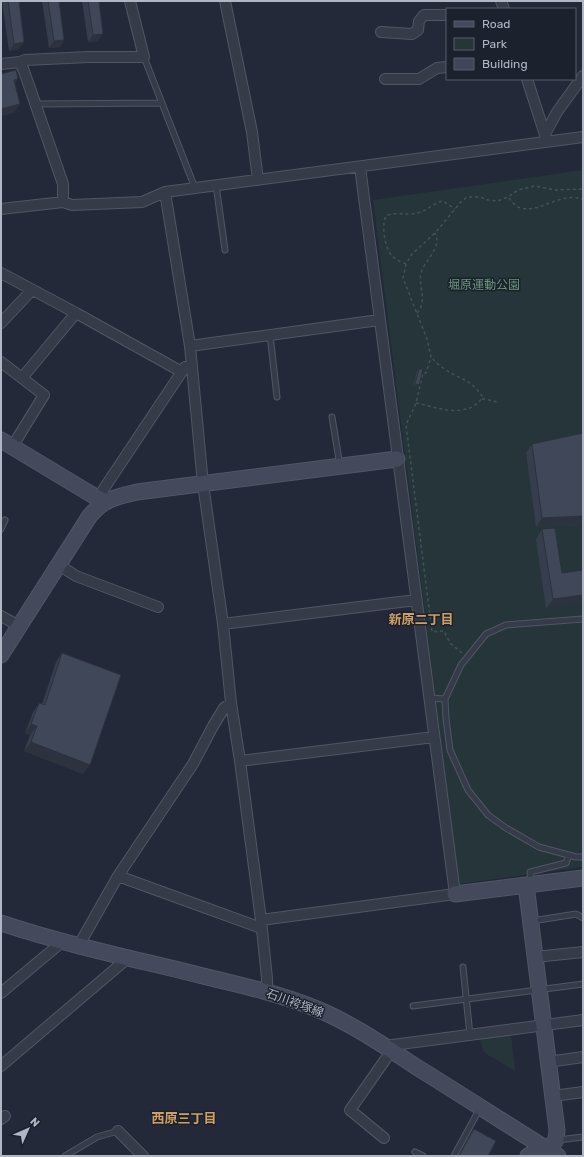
<svg xmlns="http://www.w3.org/2000/svg" width="584" height="1157" font-family="Rubik,'Noto Sans JP',sans-serif">
<style>
.green{fill:#25353a}
.lines{fill:none;stroke-linecap:round;stroke-linejoin:round}
.lane-casing{stroke:#515664;stroke-width:7}
.street-casing{stroke:#515664;stroke-width:12}
.secondary-casing{stroke:#515664;stroke-width:17}
.path{stroke:#425257;stroke-width:1.5;stroke-dasharray:3 3;stroke-linecap:butt}
.lane{stroke:#363b49;stroke-width:5}
.street{stroke:#363b49;stroke-width:10}
.secondary{stroke:#444a5c;stroke-width:15}
.wall{fill:#363d4d}
.shaded-wall{fill:#2c323e}
.building{fill:#3f4759;stroke:#2c323e}
.labels{text-anchor:middle;stroke-width:3;stroke-linejoin:round;paint-order:stroke}
.park-label{font-size:12px;fill:#699579;stroke:#1c212e}
.street-label{font-size:12px;fill:#b1b6c5;stroke:#1c212e}
.neighbourhood-label{font-size:13px;font-weight:bold;fill:#cfa063;stroke:#1c212e}
</style>
<rect width="100%" height="100%" fill="#232939"/>
<path class="green" d="M 583,170 L 583,867 L 459,884 L 373,200 Z
M 511,1034 L 515,1071 L 488,1055 L 483,1051 L 480,1038 Z"/>
<g class="lines">
<g class="lane-casing">
<path id="lane" d="M 144,57 L 195,188
M 36,104 L 162,103
M 216,185 L 225,250
M 270,335 L 277,397
M 332,417 L 340,466
M 1,529 L 5,520
M 583,619 L 506,625 L 486,634 L 461,665 L 445,699 L 446,719 L 450,750 L 468,790 L 488,815 L 506,828 L 539,847 L 576,857 L 583,857
M 429,698 L 445,699
M 531,883 L 530,872 L 566,863 L 569,855
M 532,921 L 576,914 L 583,918
M 463,967 L 470,1035
M 413,1006 L 583,984
M 558,1140 L 583,1137
M 415,1152 L 423,1156
M 65,1156 L 97,1137 L 118,1131
M 454,1156 L 480,1108"/>
</g>
<g class="street-casing">
<path id="street" d="M 225,1 L 252,132 L 258,180
M 501,1 L 504,9
M 381,32 L 412,34 L 418,30 L 419,21 L 424,15 L 447,15
M 20,62 L 24,71 L 63,184 L 63,202
M 1,64 L 20,62 L 25,60 L 89,57 L 144,57 L 130,1
M 385,79 L 419,79 L 437,68 L 447,67
M 527,79 L 546,138
M 545,134 L 557,112 L 583,76
M 165,192 L 190,346 L 203,484 L 223,624 L 231,703 L 240,761 L 261,920 L 267,978 L 267,992
M 1,209 L 63,202 L 72,205 L 142,202 L 165,192 L 583,137
M 1,273 L 76,313
M 1,323 L 32,290
M 190,346 L 379,320
M 1,362 L 22,378
M 12,447 L 44,395 L 22,378 L 76,313 L 182,372
M 104,502 L 103,490 L 185,367
M 59,565 L 76,576 L 158,607
M 1,616 L 19,626
M 223,624 L 416,600
M 240,761 L 434,737
M 118,876 L 261,928
M 261,920 L 455,894 L 360,167
M 79,945 L 118,876 L 193,764 L 213,726 L 224,708 L 231,703
M 535,957 L 583,952
M 1,993 L 62,942
M 385,1046 L 583,1020
M 548,1062 L 583,1057
M 1,1066 L 128,958
M 553,1096 L 583,1092
M 1,1119 L 5,1116
M 118,1131 L 143,1156
M 384,1138 L 350,1110 L 392,1050"/>
</g>
<g class="secondary-casing">
<path id="secondary" d="M 1,440 L 104,502
M 1,655 L 89,517 C 103,499 116,497 137,492 L 397,459
M 526,885 L 557,1130 L 556,1140 L 548,1150 L 537,1151 L 528,1156
M 455,894 L 583,878
M 1,923 C 67,945 135,959 203,976 C 241,985 280,994 317,1009 C 353,1024 386,1047 418,1068 C 465,1097 511,1127 558,1156"/>
</g>
<path class="path" d="M 509,198 C 512,202 516,207 521,208 C 541,213 559,192 583,199
M 406,264 C 401,262 395,259 392,256 C 385,249 381,225 386,216 C 395,211 407,216 417,213 C 427,211 433,203 443,201 L 455,209
M 417,313 C 428,302 418,285 421,273 C 424,261 443,247 435,233
M 482,399 C 488,399 493,402 499,402
M 416,403 C 435,407 454,415 472,407 C 477,404 481,401 482,396 C 470,378 458,379 443,368 C 438,365 435,361 431,357
M 462,653 L 450,643 L 444,631 L 432,632 L 406,425 L 416,403 L 423,373 L 426,373 L 431,357 L 427,339 L 403,278 L 406,264 L 412,254 L 435,233 L 460,203 L 467,197 L 480,197 L 488,200 L 498,201 L 508,197 L 518,190 L 534,186 L 556,190 L 583,189"/>
<use href="#lane" class="lane"/>
<use href="#street" class="street"/>
<use href="#secondary" class="secondary"/>
</g>
<path class="wall" d="M 2,1 L 19,1 L 24,42 L 19,49 L 9,51 Z
M 42,1 L 59,1 L 64,40 L 60,47 L 49,48 Z
M 82,1 L 99,1 L 98,41 L 88,42 Z
M 419,369 L 417,388 L 413,386 L 417,371 Z
M 532,444 L 583,525 L 536,527 L 526,453 Z
M 542,529 L 562,573 L 583,570 L 546,609 L 536,539 Z
M 62,653 L 83,774 L 24,751 L 30,735 L 25,733 L 33,712 L 39,703 L 42,704 L 56,662 Z
M 474,1129 L 488,1156 L 458,1156 L 469,1136 Z"/>
<path class="shaded-wall" d="M 103,34 L 98,41 L 88,42 L 93,35 Z
M 64,40 L 60,47 L 49,48 L 54,41 Z
M 24,42 L 19,49 L 9,51 L 14,44 Z
M 18,79 L 12,88 L 14,80 Z
M 20,104 L 14,113 L 1,116 L 1,109 Z
M 415,384 L 419,385 L 417,388 L 413,386 Z
M 583,516 L 583,525 L 536,527 L 542,518 Z
M 583,595 L 583,603 L 546,609 L 553,599 Z
M 31,724 L 37,726 L 30,735 L 25,733 Z
M 31,742 L 90,765 L 83,774 L 24,751 Z"/>
<path class="building" d="M 8,1 L 19,1 L 24,42 L 14,44 Z
M 48,1 L 59,1 L 64,40 L 54,41 Z
M 88,1 L 99,1 L 103,34 L 93,35 Z
M 16,70 L 18,79 L 14,80 L 20,104 L 1,109 L 1,74 Z
M 419,369 L 423,369 L 419,385 L 415,384 Z
M 583,433 L 583,516 L 542,518 L 532,444 Z
M 555,528 L 562,573 L 583,570 L 583,595 L 553,599 L 542,529 Z
M 62,653 L 121,675 L 90,765 L 31,742 L 37,726 L 31,724 L 39,703 L 45,705 Z
M 474,1129 L 496,1141 L 488,1156 L 459,1156 Z"/>
<g class="labels">
<g class="park-label">
<text x="484" y="289">堀原運動公園</text>
</g>
<g class="street-label">
<text transform="translate(295 1003) rotate(20)" y="4">石川袴塚線</text>
</g>
<g class="neighbourhood-label">
<text x="421" y="624">新原二丁目</text>
<text x="184" y="1123">西原三丁目</text>
</g>
</g>
<rect width="584" height="1157" fill="none" stroke="#b1b6c5" stroke-width="4"/>
<rect x="446" y="8" width="130" height="72" fill="#1c212e" stroke="#585d6a"/>
<rect x="454" y="21" width="20" height="6" fill="#444a5c" stroke="#585d6a"/>
<text x="482" y="28" font-size="12" fill="#b1b6c5">Road</text>
<rect x="454" y="38" width="20" height="12" fill="#25353a" stroke="#585d6a"/>
<text x="482" y="48" font-size="12" fill="#b1b6c5">Park</text>
<rect x="454" y="58" width="20" height="12" fill="#3f4759" stroke="#585d6a"/>
<text x="482" y="68" font-size="12" fill="#b1b6c5">Building</text>
<g transform="translate(28 1129) rotate(45)" stroke="#1c212e" stroke-width="3" paint-order="stroke">
<path d="M0-3L7 15L0 10L-7 15Z" fill="#b1b6c5"/>
<text y="-6" font-size="11" font-weight="bold" text-anchor="middle" fill="#b1b6c5">N</text>
</g>
</svg>
